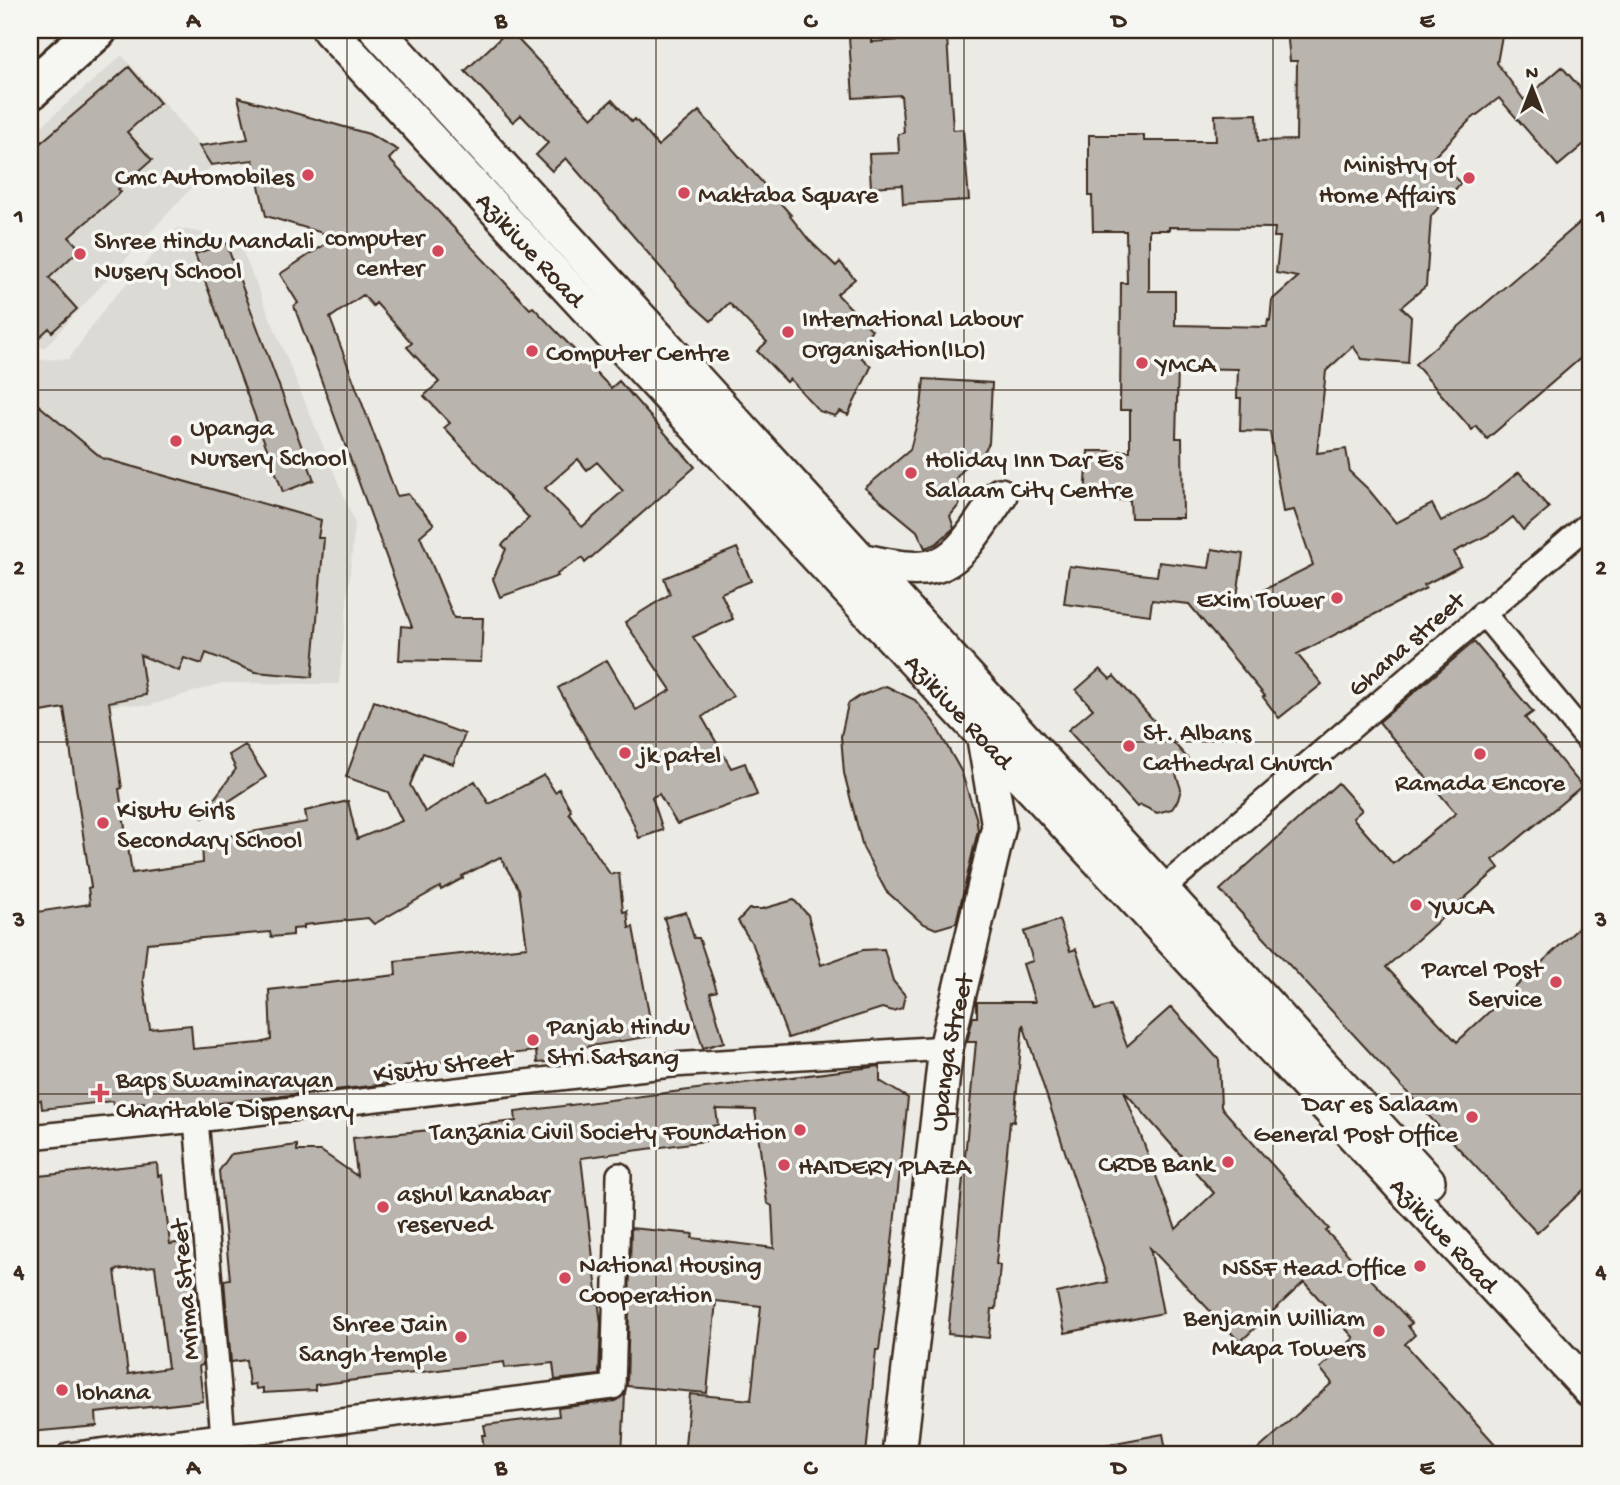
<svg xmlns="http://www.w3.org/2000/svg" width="1620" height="1485" font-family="'Gochi Hand',sans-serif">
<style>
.built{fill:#dcdad4}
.building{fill:#bab4ae;stroke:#3b2a1e;stroke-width:2;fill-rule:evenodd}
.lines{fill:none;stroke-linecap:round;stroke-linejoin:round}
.street-casing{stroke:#3b2a1e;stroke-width:28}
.secondary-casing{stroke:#3b2a1e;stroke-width:38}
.highway-casing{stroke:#3b2a1e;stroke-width:44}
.street{stroke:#f6f6f2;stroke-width:23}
.secondary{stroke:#f6f6f2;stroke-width:33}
.highway{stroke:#f6f6f2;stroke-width:38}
.grid{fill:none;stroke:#3b2a1e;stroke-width:2;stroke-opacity:0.55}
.poi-dot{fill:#d1495b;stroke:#f6f6f2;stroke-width:2.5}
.labels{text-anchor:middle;stroke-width:7;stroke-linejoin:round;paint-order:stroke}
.poi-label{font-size:26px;fill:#3b2a1e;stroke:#f6f6f2;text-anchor:start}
.street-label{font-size:26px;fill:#3b2a1e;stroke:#f6f6f2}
.neatline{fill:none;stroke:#3b2a1e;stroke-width:2.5}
.grid-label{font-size:23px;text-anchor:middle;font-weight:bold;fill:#3b2a1e}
</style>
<rect width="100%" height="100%" fill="#ebeae5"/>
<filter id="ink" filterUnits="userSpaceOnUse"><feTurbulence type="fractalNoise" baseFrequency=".0143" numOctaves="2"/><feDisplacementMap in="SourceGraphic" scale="14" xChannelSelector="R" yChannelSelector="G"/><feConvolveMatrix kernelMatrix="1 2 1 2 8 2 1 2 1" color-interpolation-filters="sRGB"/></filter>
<g filter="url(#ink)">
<path class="built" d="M 122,55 L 215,162 L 45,347 L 30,348 L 30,136 Z
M 178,228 L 238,240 L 355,523 L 339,684 L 222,683 L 148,706 L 120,704 L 107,707 L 61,658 L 30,647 L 30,360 L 69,359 L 107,305 Z"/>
<path class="building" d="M 509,30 L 592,118 L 612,100 L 632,122 L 635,119 L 658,146 L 699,111 L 791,215 L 790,216 L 809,240 L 836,266 L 840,262 L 855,279 L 837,294 L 872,330 L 853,349 L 871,367 L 848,415 L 840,411 L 835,416 L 819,411 L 790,379 L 787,382 L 757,351 L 767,342 L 729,303 L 711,321 L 692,304 L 566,158 L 552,171 L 536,155 L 548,143 L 521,115 L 513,122 L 465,71 Z
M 1287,30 L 1503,30 L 1497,63 L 1524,100 L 1562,67 L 1590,99 L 1590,139 L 1558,166 L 1499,98 L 1469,121 L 1434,157 L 1461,183 L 1431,216 L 1426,286 L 1401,307 L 1411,317 L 1408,363 L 1362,359 L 1353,346 L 1326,371 L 1317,453 L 1346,449 L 1350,472 L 1369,490 L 1396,523 L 1432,504 L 1441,521 L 1485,499 L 1519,472 L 1549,508 L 1523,530 L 1513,517 L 1494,532 L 1454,552 L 1461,566 L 1424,585 L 1426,588 L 1297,654 L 1322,684 L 1279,718 L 1263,697 L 1265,696 L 1189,604 L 1152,600 L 1150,615 L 1064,604 L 1069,566 L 1157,576 L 1159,562 L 1209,568 L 1212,549 L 1243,554 L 1236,604 L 1313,565 L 1294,510 L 1283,512 L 1270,432 L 1240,431 L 1241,398 L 1237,398 L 1238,369 L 1178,368 L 1176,438 L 1182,438 L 1183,518 L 1131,518 L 1130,500 L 1085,499 L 1088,451 L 1130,451 L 1130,410 L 1120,410 L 1121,283 L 1127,283 L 1126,231 L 1093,231 L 1092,196 L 1089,196 L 1089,135 L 1144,135 L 1144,141 L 1216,141 L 1215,115 L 1257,114 L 1258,141 L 1296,140 L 1297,61 L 1290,61 ZM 1169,227 L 1275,228 L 1274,237 L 1280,237 L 1276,273 L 1298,277 L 1272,300 L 1270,321 L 1268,320 L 1267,327 L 1175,325 L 1175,291 L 1149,291 L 1149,230 L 1169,230 Z
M 871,35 L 871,42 L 947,37 L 953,130 L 963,129 L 969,200 L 903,204 L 902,185 L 871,187 L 869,154 L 899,153 L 898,134 L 904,133 L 901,95 L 853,98 L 849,37 Z
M 129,67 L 160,103 L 127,132 L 152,160 L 118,189 L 121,192 L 69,237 L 80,249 L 49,278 L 77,309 L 52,332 L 49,328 L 30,346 L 30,152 Z
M 238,97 L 369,134 L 398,150 L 389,159 L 530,309 L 533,307 L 611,388 L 619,381 L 695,467 L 585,563 L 582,558 L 557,574 L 558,576 L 500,597 L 493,579 L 506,549 L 502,545 L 529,518 L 444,428 L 450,423 L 424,396 L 439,382 L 407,347 L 412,343 L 376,303 L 373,306 L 363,295 L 330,318 L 397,496 L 408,494 L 434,524 L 420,536 L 454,618 L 483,618 L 481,662 L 399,660 L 401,626 L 412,627 L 294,306 L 298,303 L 280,274 L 336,237 L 266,216 L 253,160 L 211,165 L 199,146 L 248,139 ZM 578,459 L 587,470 L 597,462 L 623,491 L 582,527 L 545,488 Z
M 1590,214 L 1590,350 L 1487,439 L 1476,426 L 1472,430 L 1415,364 Z
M 226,243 L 314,480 L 283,492 L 195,254 Z
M 924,379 L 992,383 L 989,443 L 978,462 L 969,463 L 956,478 L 959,505 L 950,516 L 954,528 L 936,544 L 925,548 L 917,531 L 865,488 L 910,450 L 921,407 Z
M 30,398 L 102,458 L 321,520 L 318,538 L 324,538 L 312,677 L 255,672 L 206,653 L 202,664 L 184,658 L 179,671 L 140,655 L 146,695 L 109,702 L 122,788 L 119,789 L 132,873 L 203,863 L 202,841 L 307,822 L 305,811 L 348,801 L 357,839 L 402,821 L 388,792 L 346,777 L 374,701 L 465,734 L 453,764 L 423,753 L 410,785 L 425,812 L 475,781 L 489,804 L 544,775 L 555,792 L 559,789 L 571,810 L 569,813 L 610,874 L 619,873 L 623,912 L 627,911 L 629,928 L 633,927 L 653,1036 L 578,1048 L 579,1059 L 537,1063 L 536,1051 L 403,1066 L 405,1082 L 194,1106 L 145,1111 L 144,1102 L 113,1105 L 112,1101 L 42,1109 L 41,1100 L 30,1101 L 30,913 L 90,904 L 88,888 L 91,887 L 64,708 L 30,714 ZM 500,857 L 519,889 L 527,947 L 395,961 L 396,975 L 269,990 L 271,1040 L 260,1043 L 193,1049 L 191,1025 L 150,1029 L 143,980 L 147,943 L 270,932 L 271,937 L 293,935 L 293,929 L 304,928 L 304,925 L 368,918 L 374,924 L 440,887 L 441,890 L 463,878 L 462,876 Z
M 737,548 L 751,581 L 721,593 L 733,619 L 693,637 L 733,696 L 702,717 L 731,768 L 745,763 L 757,795 L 677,824 L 659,794 L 652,797 L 663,830 L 639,838 L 631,818 L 558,688 L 607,660 L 636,710 L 671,690 L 625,622 L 670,594 L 664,578 Z
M 1474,642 L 1533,712 L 1525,718 L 1582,786 L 1493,860 L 1499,868 L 1386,967 L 1457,1042 L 1590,917 L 1590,1184 L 1537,1233 L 1220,890 L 1338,783 L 1362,810 L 1353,818 L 1393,864 L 1456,813 L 1379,722 Z
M 1100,669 L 1110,679 L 1114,676 L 1190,761 L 1176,774 L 1181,789 L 1178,800 L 1172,809 L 1157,813 L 1141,805 L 1137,807 L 1068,730 L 1093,709 L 1076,690 Z
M 886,686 L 915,700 L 933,721 L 961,771 L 976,817 L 978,830 L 956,923 L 936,929 L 922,923 L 886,891 L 863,848 L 844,773 L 841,736 L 848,704 L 860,696 Z
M 245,745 L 266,777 L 203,818 L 201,817 L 236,769 L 229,755 Z
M 794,900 L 808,915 L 821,965 L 863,950 L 884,949 L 893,981 L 905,995 L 902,1008 L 893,1011 L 882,1008 L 788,1038 L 753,945 L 738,921 L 749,909 L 762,909 Z
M 686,912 L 694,938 L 699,938 L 717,991 L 710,993 L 724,1042 L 703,1048 L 664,918 Z
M 1059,920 L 1070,951 L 1076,949 L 1096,1010 L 1111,1005 L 1127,1046 L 1171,1007 L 1219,1060 L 1221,1107 L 1329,1229 L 1326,1231 L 1412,1323 L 1408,1326 L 1415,1335 L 1405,1344 L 1505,1455 L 1252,1455 L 1332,1383 L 1320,1368 L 1354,1338 L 1304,1282 L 1240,1342 L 1150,1248 L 1163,1313 L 1065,1333 L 1057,1293 L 1108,1282 L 1023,1024 L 1014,1122 L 1010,1121 L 996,1264 L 1000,1265 L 996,1309 L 992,1309 L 989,1338 L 948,1334 L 976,1042 L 967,1042 L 973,1017 L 977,1017 L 977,1002 L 1035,1002 L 1023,964 L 1033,961 L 1024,932 ZM 1124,1091 L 1214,1193 L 1176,1229 Z
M 880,1066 L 880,1081 L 908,1098 L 890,1261 L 879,1350 L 876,1350 L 866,1455 L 684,1455 L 690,1394 L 751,1400 L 761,1306 L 716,1301 L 707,1393 L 627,1386 L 631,1228 L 693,1234 L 692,1238 L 774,1248 L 772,1206 L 767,1203 L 755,1110 L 716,1109 L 718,1125 L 711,1126 L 713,1140 L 581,1158 L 601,1324 L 599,1375 L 555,1380 L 553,1363 L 505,1368 L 504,1362 L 315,1385 L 315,1390 L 263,1393 L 263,1388 L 256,1389 L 255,1384 L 249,1385 L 246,1360 L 231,1362 L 224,1280 L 230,1279 L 219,1171 L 231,1154 L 297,1145 L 297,1151 L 321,1151 L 357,1176 L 353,1138 L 516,1121 L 515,1112 Z
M 157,1163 L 158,1176 L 162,1175 L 170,1244 L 183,1242 L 188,1285 L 196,1284 L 203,1365 L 199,1366 L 203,1401 L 96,1413 L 97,1426 L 30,1432 L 30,1177 ZM 155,1266 L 168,1368 L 128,1374 L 115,1270 Z
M 625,1394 L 622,1455 L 588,1455 L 589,1446 L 561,1455 L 485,1455 L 482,1435 L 486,1435 L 484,1425 L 559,1416 L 558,1408 L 615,1401 Z
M 1163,1434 L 1167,1455 L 1105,1455 L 1104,1445 Z"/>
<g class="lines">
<g class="street-casing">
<path id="street" d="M 1483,613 L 1590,742
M 1162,889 L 1590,523
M 196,1120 L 223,1436 L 227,1455
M 30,1137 L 196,1120 L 672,1065 L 946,1048
M 69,1455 L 613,1387 L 619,1175"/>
</g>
<g class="secondary-casing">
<g id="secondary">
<path id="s1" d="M 329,30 L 1590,1390"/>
<path d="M 377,30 L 1428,1181"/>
<path d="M 861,560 C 949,581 953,564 1000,495"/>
<path id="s2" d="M 899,1455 L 946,1048 L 999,826 L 983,733"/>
</g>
</g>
<g class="highway-casing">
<path id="highway" d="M 30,90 L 97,30"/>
</g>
<use href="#street" class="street"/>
<use href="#secondary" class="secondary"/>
<use href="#highway" class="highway"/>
</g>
</g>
<path class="grid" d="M 347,30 L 347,1455M 656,30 L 656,1455M 964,30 L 964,1455M 1273,30 L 1273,1455M 30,390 L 1590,390M 30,742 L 1590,742M 30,1094 L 1590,1094"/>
<g class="poi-dot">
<circle cx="308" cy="175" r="7"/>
<circle cx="1469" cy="178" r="7"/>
<circle cx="684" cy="193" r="7"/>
<circle cx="438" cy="251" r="7"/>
<circle cx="80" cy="254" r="7"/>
<circle cx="788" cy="332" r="7"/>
<circle cx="532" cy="351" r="7"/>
<circle cx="1142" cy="363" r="7"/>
<circle cx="176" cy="441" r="7"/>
<circle cx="911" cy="473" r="7"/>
<circle cx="1337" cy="598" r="7"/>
<circle cx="1129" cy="746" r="7"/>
<circle cx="625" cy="753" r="7"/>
<circle cx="1480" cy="754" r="7"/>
<circle cx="103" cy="823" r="7"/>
<circle cx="1416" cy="905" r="7"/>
<circle cx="1556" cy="982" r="7"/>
<circle cx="533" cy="1040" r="7"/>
<path d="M96.5 1082.5h7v7h7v7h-7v7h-7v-7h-7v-7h7z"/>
<circle cx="1472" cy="1117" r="7"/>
<circle cx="800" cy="1130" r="7"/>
<circle cx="1228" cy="1162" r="7"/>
<circle cx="784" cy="1165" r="7"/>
<circle cx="383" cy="1207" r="7"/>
<circle cx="1420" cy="1266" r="7"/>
<circle cx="565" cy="1278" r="7"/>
<circle cx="1379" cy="1331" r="7"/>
<circle cx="461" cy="1337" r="7"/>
<circle cx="62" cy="1390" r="7"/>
</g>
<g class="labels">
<g class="poi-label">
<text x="1455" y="172" text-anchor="end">Ministry of<tspan x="1455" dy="30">Home Affairs</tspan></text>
<text x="294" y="184" text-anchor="end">Cmc Automobiles</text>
<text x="698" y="202">Maktaba Square</text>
<text x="424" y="245" text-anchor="end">computer<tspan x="424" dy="30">center</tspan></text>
<text x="94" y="248">Shree Hindu Mandali<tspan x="94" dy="30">Nusery School</tspan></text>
<text x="802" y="326">International Labour<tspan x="802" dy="30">Organisation(ILO)</tspan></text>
<text x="546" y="360">Computer Centre</text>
<text x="1156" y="372">YMCA</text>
<text x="190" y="435">Upanga<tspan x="190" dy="30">Nursery School</tspan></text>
<text x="925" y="467">Holiday Inn Dar Es<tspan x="925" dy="30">Salaam City Centre</tspan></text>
<text x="1323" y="607" text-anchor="end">Exim Tower</text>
<text x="1143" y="740">St. Albans<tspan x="1143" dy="30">Cathedral Church</tspan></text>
<text x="639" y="762">jk patel</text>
<text x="1480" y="790" text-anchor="middle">Ramada Encore</text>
<text x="117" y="817">Kisutu Girls<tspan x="117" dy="30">Secondary School</tspan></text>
<text x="1430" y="914">YWCA</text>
<text x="1542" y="976" text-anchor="end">Parcel Post<tspan x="1542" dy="30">Service</tspan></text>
<text x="547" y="1034">Panjab Hindu<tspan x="547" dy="30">Stri Satsang</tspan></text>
<text x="116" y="1087">Baps Swaminarayan<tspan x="116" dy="30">Charitable Dispensary</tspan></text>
<text x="1458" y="1111" text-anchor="end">Dar es Salaam<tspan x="1458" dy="30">General Post Office</tspan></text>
<text x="786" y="1139" text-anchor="end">Tanzania Civil Society Foundation</text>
<text x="1214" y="1171" text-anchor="end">CRDB Bank</text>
<text x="798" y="1174">HAIDERY PLAZA</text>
<text x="397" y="1201">ashul kanabar<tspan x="397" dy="30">reserved</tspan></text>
<text x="579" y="1272">National Housing<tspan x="579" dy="30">Cooperation</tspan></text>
<text x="1406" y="1275" text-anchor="end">NSSF Head Office</text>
<text x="1365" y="1325" text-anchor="end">Benjamin William<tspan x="1365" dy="30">Mkapa Towers</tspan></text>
<text x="447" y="1331" text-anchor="end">Shree Jain<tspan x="447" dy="30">Sangh temple</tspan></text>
<text x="76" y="1399">lohana</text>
</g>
<g class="street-label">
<text dy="9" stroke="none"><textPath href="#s1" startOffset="298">Azikiwe Road</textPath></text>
<text transform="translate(1405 643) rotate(-41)" y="9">Ghana street</text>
<text dy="9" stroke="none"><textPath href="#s1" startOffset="928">Azikiwe Road</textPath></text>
<text dy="9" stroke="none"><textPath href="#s2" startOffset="406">Upanga Street</textPath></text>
<text transform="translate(443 1064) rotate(-7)" y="9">Kisutu Street</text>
<text dy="9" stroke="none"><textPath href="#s1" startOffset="1642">Azikiwe Road</textPath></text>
<text transform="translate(183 1290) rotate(-95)" y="9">Mrima Street</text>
</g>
</g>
<rect width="1620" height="1485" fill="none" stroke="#f6f6f2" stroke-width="77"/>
<g transform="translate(1532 88)" stroke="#f6f6f2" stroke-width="5" paint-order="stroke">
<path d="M0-5L12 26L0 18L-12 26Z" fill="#3b2a1e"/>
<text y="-10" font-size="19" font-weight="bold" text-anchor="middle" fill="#3b2a1e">N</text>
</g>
<rect x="38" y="38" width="1544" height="1408" class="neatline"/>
<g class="grid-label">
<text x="193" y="27">A</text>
<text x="501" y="27">B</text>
<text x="810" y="27">C</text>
<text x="1119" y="27">D</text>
<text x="1427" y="27">E</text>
<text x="19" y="222">1</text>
<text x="1601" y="222">1</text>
<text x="19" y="574">2</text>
<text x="1601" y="574">2</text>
<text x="19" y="926">3</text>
<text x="1601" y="926">3</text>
<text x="19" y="1278">4</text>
<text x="1601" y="1278">4</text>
<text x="193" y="1474">A</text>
<text x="501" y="1474">B</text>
<text x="810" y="1474">C</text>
<text x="1119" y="1474">D</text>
<text x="1427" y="1474">E</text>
</g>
</svg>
